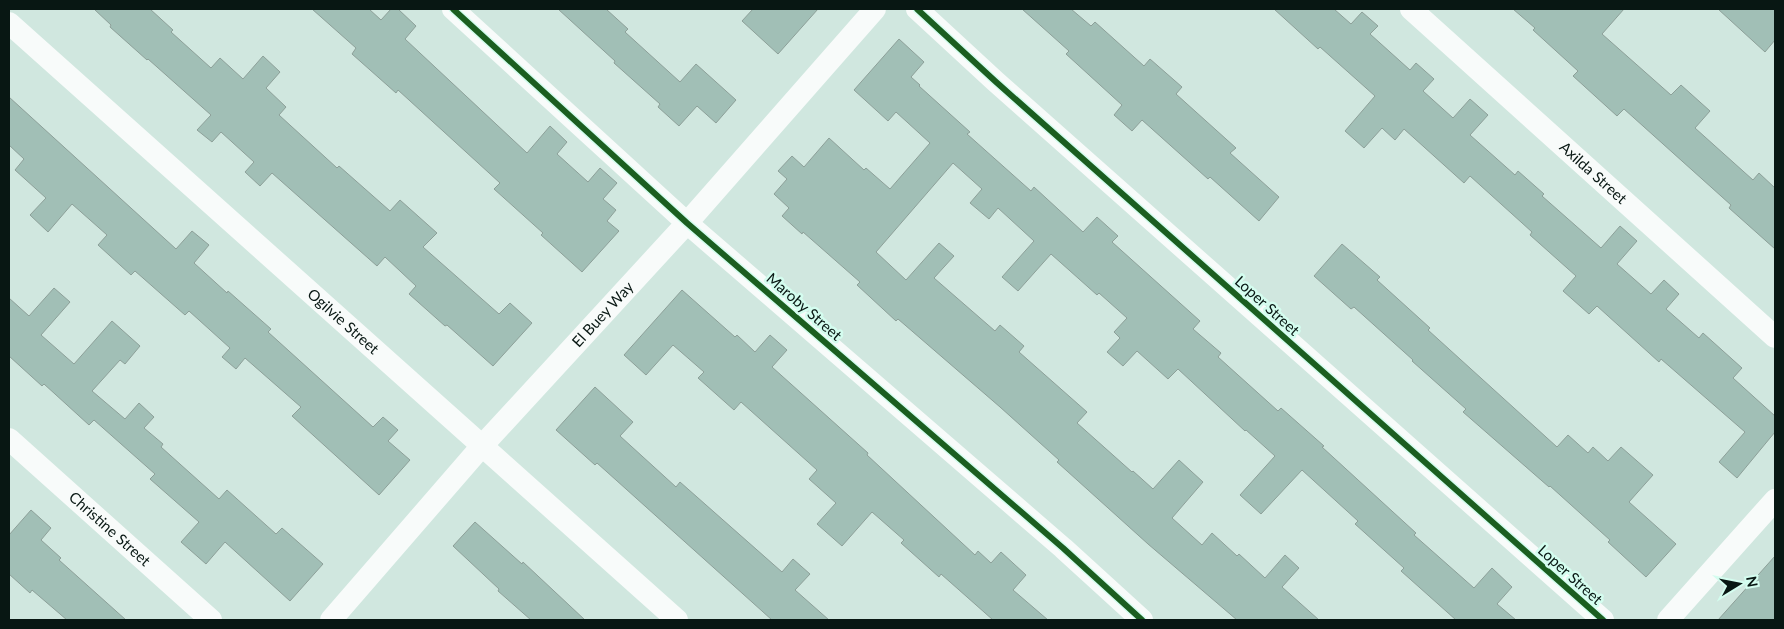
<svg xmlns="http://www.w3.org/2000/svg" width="1784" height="629" font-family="Lato,sans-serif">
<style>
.building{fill:#a1bfb6;stroke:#8da099}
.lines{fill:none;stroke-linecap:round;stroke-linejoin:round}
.minor{stroke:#f8fbfa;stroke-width:22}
.cycleway-casing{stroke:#d4fdef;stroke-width:9}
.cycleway{stroke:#1b5e20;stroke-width:6}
.labels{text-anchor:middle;stroke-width:5;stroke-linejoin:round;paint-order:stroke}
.street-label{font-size:15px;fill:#081713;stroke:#d4fdef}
</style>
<rect width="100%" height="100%" fill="#d0e7df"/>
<path class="building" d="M 94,9 L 150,9 L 173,30 L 171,32 L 211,68 L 220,58 L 243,79 L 263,56 L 280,72 L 266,88 L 286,107 L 279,115 L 337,168 L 339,166 L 390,211 L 400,200 L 437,233 L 423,247 L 499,314 L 510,303 L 532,323 L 493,366 L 447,325 L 445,326 L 409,294 L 416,286 L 385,257 L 377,266 L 272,173 L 260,186 L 245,172 L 254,162 L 221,132 L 212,142 L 197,130 L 211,115 L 148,59 L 147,60 L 110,27 L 111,25 Z
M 312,9 L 369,9 L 381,20 L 391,9 L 398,9 L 416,26 L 405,39 L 527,153 L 550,126 L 567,142 L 557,154 L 588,182 L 600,168 L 617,183 L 603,199 L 616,210 L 607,221 L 619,231 L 582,272 L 541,235 L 543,233 L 494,189 L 500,183 L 398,90 L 396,93 L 352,54 L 356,48 Z
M 558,9 L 606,9 L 628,29 L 625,32 L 680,82 L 696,64 L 736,100 L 716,123 L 697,106 L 679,126 L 658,107 L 660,104 L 614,63 L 615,61 Z
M 753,9 L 818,9 L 778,54 L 742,21 Z
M 1022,9 L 1071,9 L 1091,26 L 1095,22 L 1144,66 L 1150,59 L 1182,87 L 1176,94 L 1236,148 L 1230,153 L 1279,197 L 1259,221 L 1210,177 L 1208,179 L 1142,120 L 1132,131 L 1114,115 L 1122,105 L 1066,54 L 1069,51 Z
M 1274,9 L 1334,9 L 1351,24 L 1362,12 L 1378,26 L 1370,34 L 1410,70 L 1416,63 L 1434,79 L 1423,91 L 1453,118 L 1470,99 L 1488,115 L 1470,135 L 1515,175 L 1518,171 L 1544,194 L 1542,196 L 1601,248 L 1620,226 L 1637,241 L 1617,264 L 1651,294 L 1664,280 L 1679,294 L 1666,309 L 1699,338 L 1703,333 L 1742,368 L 1733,378 L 1775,416 L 1775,432 L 1737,478 L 1719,462 L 1745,432 L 1661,359 L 1659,362 L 1597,306 L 1589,314 L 1563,291 L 1576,276 L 1530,235 L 1532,232 L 1470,176 L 1464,183 L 1404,129 L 1395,140 L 1382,128 L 1364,148 L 1345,131 L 1375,96 L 1320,47 L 1318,49 Z
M 1513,9 L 1624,9 L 1602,34 L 1671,95 L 1681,85 L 1710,111 L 1695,128 L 1753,180 L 1759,173 L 1775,188 L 1775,249 L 1729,208 L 1731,205 L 1624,109 L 1617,116 L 1573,76 L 1578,71 L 1533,30 L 1535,28 Z
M 1718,9 L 1775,9 L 1775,40 L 1765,52 Z
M 899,39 L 924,62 L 911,77 L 920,85 L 919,86 L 970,132 L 967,134 L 1031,191 L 1034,187 L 1083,232 L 1097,217 L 1118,236 L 1112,242 L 1200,321 L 1193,329 L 1221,353 L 1218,357 L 1278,411 L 1281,408 L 1324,446 L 1322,447 L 1416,533 L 1414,535 L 1474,588 L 1492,568 L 1512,587 L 1497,604 L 1516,620 L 1456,620 L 1401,571 L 1404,568 L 1355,524 L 1358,521 L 1302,470 L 1261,514 L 1240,495 L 1275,456 L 1246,430 L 1245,431 L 1178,369 L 1168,379 L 1137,351 L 1123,366 L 1107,352 L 1120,338 L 1114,332 L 1127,318 L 1099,293 L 1097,295 L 1051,254 L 1018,291 L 1002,277 L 1034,241 L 998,208 L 989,219 L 970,203 L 982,189 L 953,163 L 876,252 L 906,280 L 939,243 L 954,256 L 934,278 L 995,331 L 1000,325 L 1024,346 L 1019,352 L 1087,412 L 1077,423 L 1132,472 L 1133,471 L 1153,489 L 1179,460 L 1203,482 L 1172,518 L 1202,545 L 1212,533 L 1237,556 L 1239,554 L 1265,578 L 1285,555 L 1299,568 L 1282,587 L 1319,620 L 1237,620 L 1148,544 L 1057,462 L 1059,460 L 1000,407 L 898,319 L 896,321 L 857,285 L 860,282 L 803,232 L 802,234 L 782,216 L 789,208 L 774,194 L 787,179 L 778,171 L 792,156 L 804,167 L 829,138 L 864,170 L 866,168 L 890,189 L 930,143 L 896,112 L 888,121 L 854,90 Z
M 9,97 L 176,249 L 192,231 L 209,245 L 194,263 L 227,293 L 228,291 L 271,329 L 268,332 L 373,427 L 383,417 L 398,430 L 388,441 L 410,460 L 379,495 L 292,416 L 301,407 L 245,358 L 236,369 L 222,357 L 230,348 L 189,311 L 185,315 L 135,271 L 131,275 L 98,245 L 107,235 L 72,204 L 48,232 L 30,215 L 46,198 L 15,170 L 24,159 L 9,145 Z
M 1342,244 L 1380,277 L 1377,280 L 1430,328 L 1428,330 L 1557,447 L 1568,435 L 1588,453 L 1593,447 L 1608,461 L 1621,447 L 1653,475 L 1629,502 L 1676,544 L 1646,577 L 1608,542 L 1610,540 L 1550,486 L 1549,487 L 1463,412 L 1466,409 L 1412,361 L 1413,360 L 1354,307 L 1351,309 L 1314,276 Z
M 54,288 L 70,302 L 41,335 L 74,364 L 112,321 L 140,346 L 125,364 L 120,360 L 92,391 L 125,419 L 139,403 L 154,417 L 144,428 L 163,444 L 161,447 L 219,499 L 227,490 L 276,534 L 282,528 L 323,564 L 290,601 L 225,542 L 206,564 L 181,542 L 199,522 L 150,479 L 155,474 L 94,420 L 89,425 L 44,384 L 42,386 L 9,356 L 9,298 L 29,316 Z
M 682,290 L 735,337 L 737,335 L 755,352 L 770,335 L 787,350 L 772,367 L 868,453 L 867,455 L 975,555 L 978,551 L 991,563 L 1001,552 L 1026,575 L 1013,590 L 1048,620 L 993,620 L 941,574 L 939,577 L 901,543 L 904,540 L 872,512 L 842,546 L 817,524 L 836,503 L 809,479 L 817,470 L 741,402 L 734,410 L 698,378 L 704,372 L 673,345 L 646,375 L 624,355 Z
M 595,387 L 633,422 L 620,436 L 676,487 L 680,482 L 782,572 L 793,559 L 810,574 L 795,590 L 829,620 L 772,620 L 597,463 L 595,465 L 556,430 Z
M 31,510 L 51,528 L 41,540 L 61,558 L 59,560 L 126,620 L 67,620 L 32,590 L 30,593 L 9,574 L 9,535 Z
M 475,522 L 522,564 L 523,562 L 585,620 L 531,620 L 498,591 L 499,589 L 453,546 Z
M 1775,556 L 1775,620 L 1718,620 Z"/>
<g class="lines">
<g class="minor">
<path d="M 453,9 L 687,223 L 1063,548 L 1142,620"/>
<path d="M 917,9 L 995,81 L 1603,620"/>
<path id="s1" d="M 1411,9 L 1775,337"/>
<path id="s2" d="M 9,23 L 677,620"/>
<path id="s3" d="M 9,439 L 211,620"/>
<path id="s4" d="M 331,620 L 481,447 L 687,223 L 875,9"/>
<path d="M 1668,620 L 1775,500"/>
</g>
<g class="cycleway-casing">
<path id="cycleway" d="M 453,9 L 687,223 L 1063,548 L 1142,620
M 917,9 L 995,81 L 1603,620"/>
</g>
<use href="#cycleway" class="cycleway"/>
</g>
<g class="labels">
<g class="street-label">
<text dy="5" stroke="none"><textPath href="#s1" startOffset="245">Axilda Street</textPath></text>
<text transform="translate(1267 306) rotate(42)" y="5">Loper Street</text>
<text transform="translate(804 307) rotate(41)" y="5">Maroby Street</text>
<text dy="5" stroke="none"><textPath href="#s4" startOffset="409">El Buey Way</textPath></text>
<text dy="5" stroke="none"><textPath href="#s2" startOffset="448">Ogilvie Street</textPath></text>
<text dy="5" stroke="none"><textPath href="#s3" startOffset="135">Christine Street</textPath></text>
<text transform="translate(1570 575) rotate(42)" y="5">Loper Street</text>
</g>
</g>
<rect width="1784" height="629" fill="none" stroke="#081713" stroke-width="20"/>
<g transform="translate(1739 584) rotate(80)" stroke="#d4fdef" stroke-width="4" paint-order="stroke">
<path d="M0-4L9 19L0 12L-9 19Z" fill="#081713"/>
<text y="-8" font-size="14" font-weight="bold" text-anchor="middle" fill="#081713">N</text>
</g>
</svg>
